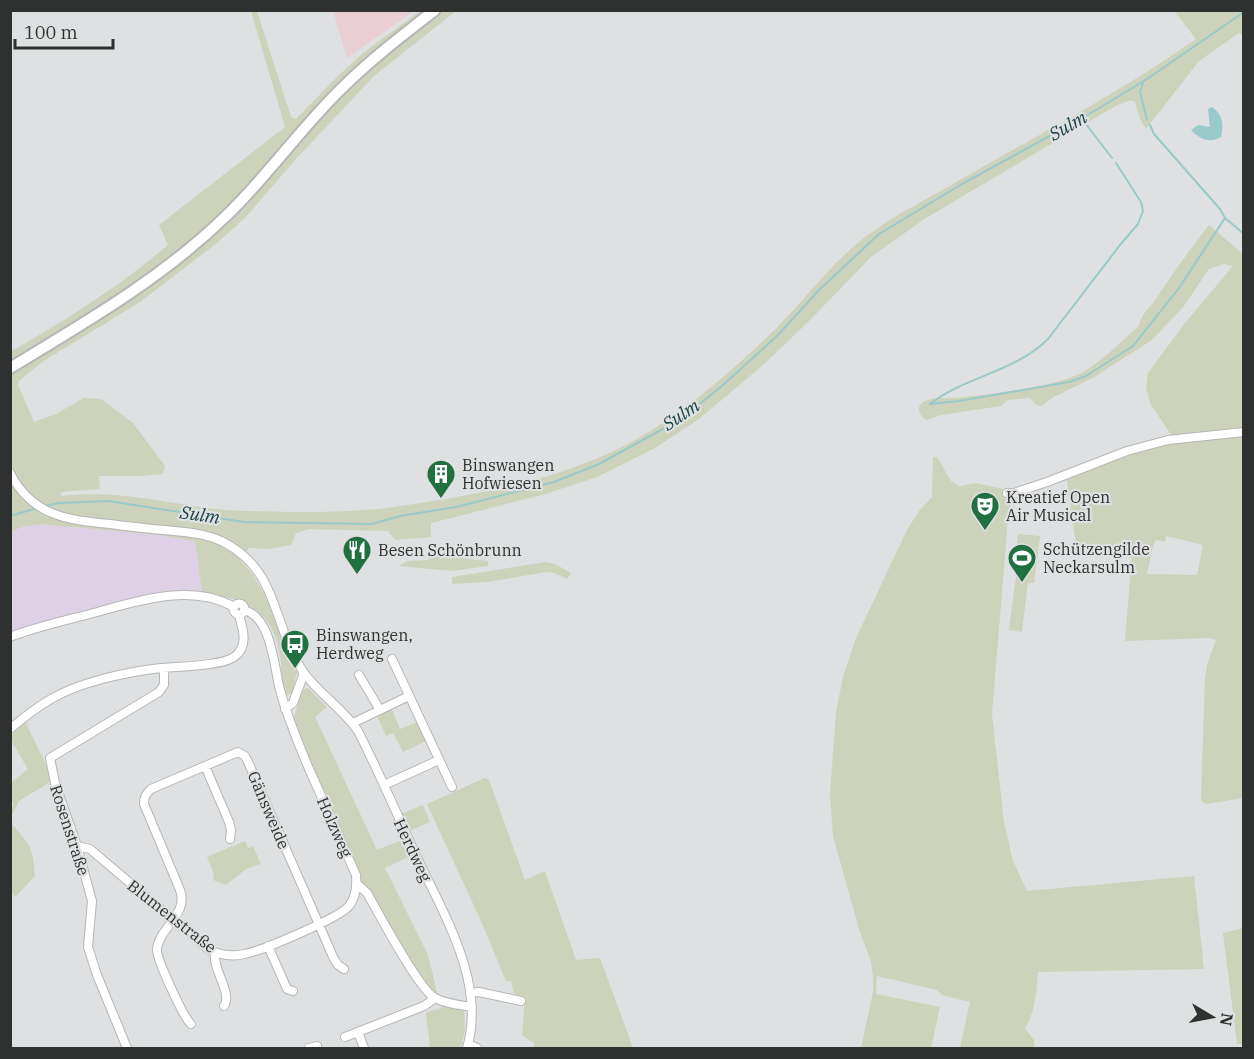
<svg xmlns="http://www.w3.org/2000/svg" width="1254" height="1059" font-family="'IBM Plex Serif',serif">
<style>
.industrial{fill:#ded1e5}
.education{fill:#e9cfd3}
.green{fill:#cdd2ba;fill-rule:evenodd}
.water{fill:#98caca}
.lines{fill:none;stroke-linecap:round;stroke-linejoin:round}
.stream{stroke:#98caca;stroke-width:2}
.street-casing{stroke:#b5b6b6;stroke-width:10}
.secondary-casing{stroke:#b5b6b6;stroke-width:14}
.street{stroke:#fff;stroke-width:8}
.secondary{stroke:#fff;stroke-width:10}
.labels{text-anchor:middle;stroke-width:4.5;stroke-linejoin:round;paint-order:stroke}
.poi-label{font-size:16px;fill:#2f3030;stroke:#dfe0e1;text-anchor:start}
.street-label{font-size:16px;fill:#2f3030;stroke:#dfe0e1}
.water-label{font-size:18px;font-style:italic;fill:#164444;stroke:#dfe0e1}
</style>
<rect width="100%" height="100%" fill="#dfe0e1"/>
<path class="industrial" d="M 41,524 L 157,535 L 195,541 L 202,593 L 184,591 L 160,594 L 11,635 L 11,532 L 22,527 Z"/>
<path class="education" d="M 333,11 L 333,10 L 414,11 L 347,58 Z"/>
<path class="green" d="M 251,11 L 257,11 L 291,117 L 296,119 L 335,79 L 363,53 L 420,11 L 456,11 L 374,76 L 296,159 L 245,218 L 217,243 L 140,302 L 42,362 L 19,381 L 18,385 L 34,422 L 56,414 L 84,398 L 101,399 L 133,423 L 165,466 L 163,474 L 142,476 L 99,476 L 100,489 L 61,492 L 61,496 C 111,490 158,501 207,508 C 235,512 263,511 291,512 C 325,512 359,512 394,507 C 465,497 539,484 605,455 C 664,429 720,382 766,338 C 804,303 832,259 875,230 C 902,211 931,197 958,181 C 1038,135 1121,92 1196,39 L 1174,11 L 1243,11 L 1243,35 L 1239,33 L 1199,61 L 1146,129 L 1140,119 L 1135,102 L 1131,100 L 1117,105 L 926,218 L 872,256 L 808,322 L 762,366 L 699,419 L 655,448 L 597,477 L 542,495 L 431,523 L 431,537 L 395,540 L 388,531 L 309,529 L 296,533 L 291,545 L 268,549 L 249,548 L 241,561 C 271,591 277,636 297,672 L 292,693 L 287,695 C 280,685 282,674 281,663 C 277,613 247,598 202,593 L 195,541 L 157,535 L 41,524 L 22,527 L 11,532 L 10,352 C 66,320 120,286 168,245 L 159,225 L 285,127 Z
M 1209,225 L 1243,254 L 1243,798 L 1207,804 L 1202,802 L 1201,799 L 1205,677 L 1208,661 L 1216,640 L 1209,638 L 1125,641 L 1132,553 L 1076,544 L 1067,480 L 1017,495 L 1012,500 L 1008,519 L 992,714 L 1004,822 L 1013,861 L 1027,891 L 1194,876 L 1204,969 L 1038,972 C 1036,992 1036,1010 1025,1028 L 1034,1040 L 1034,1048 L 960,1048 L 970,1002 L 942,995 L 937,990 L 877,976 L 876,994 L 940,1007 L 931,1048 L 861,1048 L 873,992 L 873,977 L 871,962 L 859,929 L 833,836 L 830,795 L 836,712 L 843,677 L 856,638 L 907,530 L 919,511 L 932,497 L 933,457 L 937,457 L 951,481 L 960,486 L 976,483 L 1008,490 L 1025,487 L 1172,436 L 1151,405 L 1146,388 L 1148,373 L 1185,323 L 1233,266 L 1224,264 L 1209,269 L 1184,306 L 1152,340 L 1094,377 L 1052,398 L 1042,406 L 1036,405 L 1030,398 L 1008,400 L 1001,406 L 941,415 L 926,420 C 920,415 915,408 923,402 C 933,396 953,399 964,397 C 997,393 1058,387 1085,371 C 1103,360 1123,340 1139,326 C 1141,314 1149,309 1156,299 C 1173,273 1190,249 1209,225 ZM 1166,536 L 1203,545 L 1197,575 L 1147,574 L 1153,546 L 1156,540 L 1165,542 Z
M 1018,534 L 1040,536 L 1034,583 L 1028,583 L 1022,632 L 1009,630 L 1018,561 L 1015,561 Z
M 430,555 L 488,561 L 488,566 L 452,571 L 399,566 L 407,561 L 428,560 Z
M 546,562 L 555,564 L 571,573 L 567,579 L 555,573 L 546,572 L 487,582 L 452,584 L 452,577 Z
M 308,688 L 327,707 L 315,717 L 377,850 L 402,840 L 409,857 L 385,868 L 428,955 L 438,996 L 434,995 L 417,972 L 361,885 L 292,729 L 296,726 L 294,717 L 303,690 Z
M 391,707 L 400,729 L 417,722 L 426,741 L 403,752 L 393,733 L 386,736 L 376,714 Z
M 25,721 L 51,776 L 50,782 L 19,801 L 11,817 L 11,808 L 14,806 L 11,799 L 11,783 L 28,769 L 11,740 L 11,736 Z
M 485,778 L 489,780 L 525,880 L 545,871 L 576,960 L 600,958 L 633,1048 L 534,1048 L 534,1043 L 522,1035 L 525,997 L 514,994 L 511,981 L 506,981 L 481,921 L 427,804 Z
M 423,805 L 430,822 L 409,831 L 401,814 Z
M 11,823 C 30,846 33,845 35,876 L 15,897 L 11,890 Z
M 245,841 L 248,848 L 253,846 L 261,864 L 246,869 L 226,885 L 213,880 L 214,874 L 207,857 Z
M 1243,928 L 1243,1044 L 1237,1044 L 1223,933 Z
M 444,1004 L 464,1010 L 465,1030 L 461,1048 L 430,1048 L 426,1014 L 427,1012 L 442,1008 L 441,1006 Z"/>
<path class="water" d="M 1212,107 C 1223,115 1224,124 1221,137 C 1209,144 1200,139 1191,130 L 1198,125 L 1210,127 L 1208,109 Z"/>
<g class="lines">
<path class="stream" d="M 1143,83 L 1140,92 L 1147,120
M 1082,119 L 1112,158
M 1150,125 L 1154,134 L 1220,209 L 1225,218 L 1244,234
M 930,404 L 959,401 L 1069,382 L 1086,376 L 1133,346 L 1179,288 L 1225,218
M 930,404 C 966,376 1015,372 1048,339 L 1120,245 L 1138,224 L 1143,211 L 1141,202 L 1116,163
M 45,506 L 59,503 L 108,501 L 244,522 L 372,524 L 400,516 L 456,507 L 554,482 L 599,464 L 681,419 L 723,385 L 778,335 L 819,290 L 879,234 L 962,184 L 1086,116 L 1147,79 L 1244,12
M 10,516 L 37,508"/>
<g class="street-casing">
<path id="street" d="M 10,473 C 32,516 67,520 110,524 C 131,527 152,529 174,531 C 192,533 210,534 227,544 C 279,573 273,626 302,670 C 318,694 342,707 358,731 C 378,770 395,810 414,851 C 441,910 487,981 467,1048
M 1007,493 L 1014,493 L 1047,482 L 1127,451 L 1168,440 L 1244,432
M233.5 609a5.5 5.5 0 1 1 11 0a5.5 5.5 0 1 1-11 0Z
M 10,637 C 36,627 63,621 90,614 C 134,602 190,582 234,607
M 392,659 L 452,787
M 359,675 L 380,710
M 285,709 L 293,703 L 304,673
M 353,723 L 409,696
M 10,729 C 23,718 37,707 51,699 C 78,683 122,673 153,669 C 173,666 219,667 234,657 C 249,647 243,629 239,615
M 205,766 L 229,822 L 231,830 L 230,839
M 384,785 L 439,760
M 77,846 L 90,849 L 208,949 C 220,955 232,957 244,954 C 262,951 339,918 349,906 C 356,897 357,885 356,875 C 340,839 325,804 309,769 C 298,742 286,715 279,686 C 274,664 271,617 244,610
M 356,883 L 367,893 C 378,912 419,990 435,998 C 446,1004 460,1005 472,1007
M 268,946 L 287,989 L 293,991
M 215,952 C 212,970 233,993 224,1006
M 470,993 L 479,992 L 521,1001
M 191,1024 C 184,1018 155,957 157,948 C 160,927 189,914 180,890 L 144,804 C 144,797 146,794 151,789 L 238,752 L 245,756 L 248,762 L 334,959 L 338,965 L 344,969
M 358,1032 L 364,1048
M 345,1037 L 424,1006 L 435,998
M 468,1044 L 477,1048
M 127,1048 L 97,975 L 88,947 L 92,901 L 77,846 L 55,783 L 50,758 L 159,692 L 164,685 L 164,668
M 309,1048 L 317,1046"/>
</g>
<g class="secondary-casing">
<path id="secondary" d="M 10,368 C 86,322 162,278 225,217 C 267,177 300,129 341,89 C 370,60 403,35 435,10"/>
</g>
<use href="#street" class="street"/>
<use href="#secondary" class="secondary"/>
</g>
<defs>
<g id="building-pin" transform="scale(1.5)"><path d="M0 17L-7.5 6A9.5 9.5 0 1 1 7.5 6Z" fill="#207040" stroke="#dfe0e1"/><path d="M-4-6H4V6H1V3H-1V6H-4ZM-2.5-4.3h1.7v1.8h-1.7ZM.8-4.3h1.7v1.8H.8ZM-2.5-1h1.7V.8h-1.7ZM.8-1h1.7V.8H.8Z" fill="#fff"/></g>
<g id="theatre-pin" transform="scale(1.5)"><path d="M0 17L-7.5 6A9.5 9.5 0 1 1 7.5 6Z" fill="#207040" stroke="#dfe0e1"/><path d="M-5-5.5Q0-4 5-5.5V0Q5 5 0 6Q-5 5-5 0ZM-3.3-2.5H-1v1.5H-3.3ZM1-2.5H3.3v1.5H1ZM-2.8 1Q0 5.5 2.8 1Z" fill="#fff"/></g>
<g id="restaurant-pin" transform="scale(1.5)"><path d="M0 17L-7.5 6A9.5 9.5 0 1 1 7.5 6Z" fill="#207040" stroke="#dfe0e1"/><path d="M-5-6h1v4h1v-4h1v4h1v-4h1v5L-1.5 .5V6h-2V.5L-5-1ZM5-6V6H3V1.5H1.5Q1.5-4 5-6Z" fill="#fff"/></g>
<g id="stadium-pin" transform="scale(1.5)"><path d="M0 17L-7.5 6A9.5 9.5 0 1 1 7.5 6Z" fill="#207040" stroke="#dfe0e1"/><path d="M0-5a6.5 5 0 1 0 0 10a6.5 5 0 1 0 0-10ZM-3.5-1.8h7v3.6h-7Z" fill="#fff"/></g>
<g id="bus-pin" transform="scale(1.5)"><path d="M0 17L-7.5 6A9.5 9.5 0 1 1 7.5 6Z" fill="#207040" stroke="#dfe0e1"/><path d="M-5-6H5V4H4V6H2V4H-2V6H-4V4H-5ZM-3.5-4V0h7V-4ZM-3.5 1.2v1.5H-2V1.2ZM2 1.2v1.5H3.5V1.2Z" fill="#fff"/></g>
</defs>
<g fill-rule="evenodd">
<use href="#building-pin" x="441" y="474"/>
<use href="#theatre-pin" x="985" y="506"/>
<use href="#restaurant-pin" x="357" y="550"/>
<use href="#stadium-pin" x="1022" y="558"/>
<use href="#bus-pin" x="295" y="644"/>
</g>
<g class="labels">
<g class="poi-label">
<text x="462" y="471">Binswangen<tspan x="462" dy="18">Hofwiesen</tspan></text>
<text x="1006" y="503">Kreatief Open<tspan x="1006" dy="18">Air Musical</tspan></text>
<text x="1043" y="555">Schützengilde<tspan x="1043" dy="18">Neckarsulm</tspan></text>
<text x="378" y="556">Besen Schönbrunn</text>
<text x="316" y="641">Binswangen,<tspan x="316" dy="18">Herdweg</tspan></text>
</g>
<g class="street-label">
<text transform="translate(269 810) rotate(67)" y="6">Gänsweide</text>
<text transform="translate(335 827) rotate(66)" y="6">Holzweg</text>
<text transform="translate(70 830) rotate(72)" y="6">Rosenstraße</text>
<text transform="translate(413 850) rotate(65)" y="6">Herdweg</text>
<text transform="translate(172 916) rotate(38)" y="6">Blumenstraße</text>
</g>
<g class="water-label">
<text transform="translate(1068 126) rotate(-30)" y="6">Sulm</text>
<text transform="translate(681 415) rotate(-34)" y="6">Sulm</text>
<text transform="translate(200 515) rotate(8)" y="6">Sulm</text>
</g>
</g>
<rect width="1254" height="1059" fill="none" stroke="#2f3030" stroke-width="24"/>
<g transform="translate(1212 1017) rotate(100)" stroke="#dfe0e1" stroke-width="4.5" paint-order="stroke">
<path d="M0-4.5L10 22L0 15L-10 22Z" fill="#2f3030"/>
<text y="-9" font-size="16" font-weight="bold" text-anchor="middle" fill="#2f3030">N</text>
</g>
<path d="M15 39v9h98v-9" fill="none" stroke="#2f3030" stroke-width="3"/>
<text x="24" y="39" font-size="18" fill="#2f3030" stroke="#dfe0e1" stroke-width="4.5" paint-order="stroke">100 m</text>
</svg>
